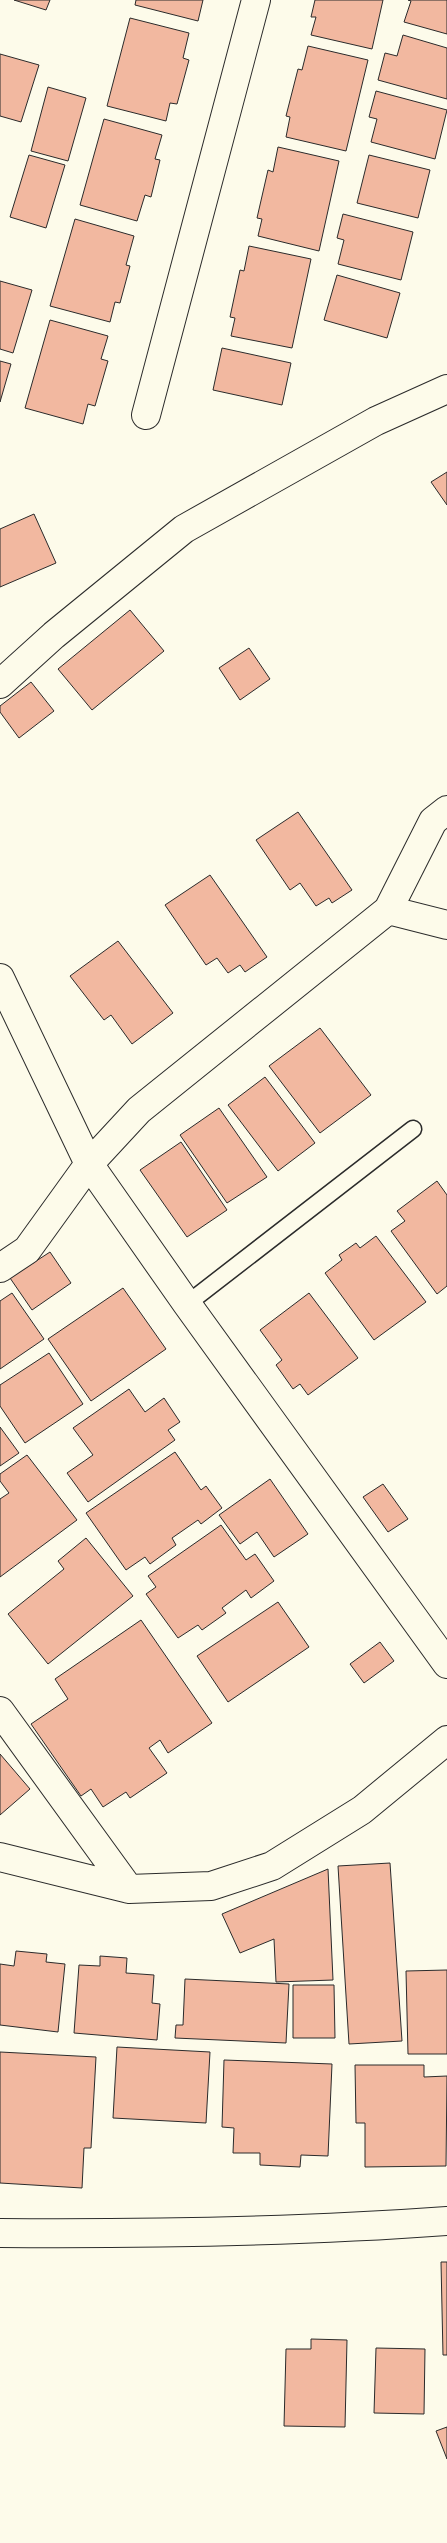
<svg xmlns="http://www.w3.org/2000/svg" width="447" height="2543" font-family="Spectral,serif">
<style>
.building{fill:#f2b8a0;stroke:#2b2b2b}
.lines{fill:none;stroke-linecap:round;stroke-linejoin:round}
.service-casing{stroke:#2b2b2b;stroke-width:19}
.minor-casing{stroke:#2b2b2b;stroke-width:30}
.service{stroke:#fdfbea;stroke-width:16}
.minor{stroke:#fdfbea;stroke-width:28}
</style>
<rect width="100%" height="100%" fill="#fdfbea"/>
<path class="building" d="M 14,0 L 50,0 L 46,10 Z
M 136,0 L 203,0 L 198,21 L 135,5 Z
M 315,0 L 383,0 L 372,49 L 311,35 L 316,17 L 311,17 Z
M 408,0 L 447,0 L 447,34 L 404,22 L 411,1 Z
M 130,18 L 189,33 L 183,58 L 189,60 L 177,104 L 170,103 L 166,121 L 107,106 Z
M 403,35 L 447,48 L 447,99 L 378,80 L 385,53 L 397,56 Z
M 308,46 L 368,60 L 346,151 L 286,137 L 290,117 L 286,116 L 298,69 L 302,70 Z
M 0,54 L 39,65 L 21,122 L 0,116 Z
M 48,87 L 86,98 L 68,161 L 31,151 Z
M 376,91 L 447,110 L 435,159 L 371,142 L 377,119 L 369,117 Z
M 104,119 L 162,135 L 155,159 L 160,160 L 151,197 L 145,195 L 137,221 L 80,205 Z
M 278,147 L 339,161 L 319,251 L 258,236 L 262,219 L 257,218 L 268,170 L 273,172 Z
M 29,155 L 65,165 L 46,228 L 10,217 Z
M 369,155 L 430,170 L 418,218 L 357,203 Z
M 343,214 L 413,232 L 401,280 L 338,264 L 344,240 L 337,238 Z
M 75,219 L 134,236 L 126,265 L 130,266 L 120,303 L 115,302 L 110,322 L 50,306 Z
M 249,246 L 311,259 L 292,348 L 231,336 L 235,318 L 230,317 L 240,270 L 244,271 Z
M 337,275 L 400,293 L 387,338 L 324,320 Z
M 0,281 L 32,290 L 13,353 L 0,349 Z
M 50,320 L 108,336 L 101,359 L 108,361 L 95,406 L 88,404 L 83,424 L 25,408 Z
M 222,348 L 291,363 L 282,405 L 213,390 Z
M 0,361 L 11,364 L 0,402 Z
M 447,472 L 447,505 L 431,482 Z
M 34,514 L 56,563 L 0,587 L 0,529 Z
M 130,610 L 164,651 L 92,710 L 58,669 Z
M 249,648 L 270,679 L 240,700 L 219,668 Z
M 31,682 L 54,711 L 19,738 L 0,712 L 0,706 Z
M 298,812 L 352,890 L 332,903 L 329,898 L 316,906 L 300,883 L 290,890 L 256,840 Z
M 210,875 L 267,957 L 245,972 L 240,965 L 228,973 L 217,958 L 206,965 L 165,905 Z
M 118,941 L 173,1013 L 132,1044 L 111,1015 L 104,1020 L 70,976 Z
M 320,1028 L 371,1095 L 320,1133 L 269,1066 Z
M 265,1077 L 315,1143 L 278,1171 L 228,1105 Z
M 219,1108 L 267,1177 L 227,1203 L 180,1135 Z
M 181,1142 L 227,1210 L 187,1237 L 140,1170 Z
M 437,1181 L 447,1195 L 447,1286 L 437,1294 L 391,1231 L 405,1221 L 397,1211 Z
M 376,1236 L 426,1302 L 374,1340 L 325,1273 L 342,1260 L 339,1255 L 356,1243 L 360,1248 Z
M 50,1252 L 71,1283 L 32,1310 L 10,1278 Z
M 123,1288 L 166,1349 L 91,1401 L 48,1339 Z
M 12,1293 L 44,1339 L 0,1369 L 0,1301 Z
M 309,1293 L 358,1358 L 308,1395 L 300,1384 L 293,1389 L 276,1365 L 282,1360 L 260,1330 Z
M 49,1353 L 83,1404 L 25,1443 L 0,1406 L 0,1385 Z
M 129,1389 L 145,1412 L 164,1398 L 180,1422 L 168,1430 L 175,1440 L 88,1502 L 67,1473 L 93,1455 L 73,1428 Z
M 0,1427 L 19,1453 L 0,1466 Z
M 175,1452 L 201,1490 L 206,1486 L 222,1508 L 201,1524 L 198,1520 L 172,1538 L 176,1545 L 150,1564 L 145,1557 L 126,1570 L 86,1513 Z
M 27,1455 L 77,1520 L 0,1577 L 0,1499 L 9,1493 L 0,1481 L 0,1474 Z
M 270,1479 L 308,1534 L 274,1557 L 257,1532 L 240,1544 L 219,1515 Z
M 383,1484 L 408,1519 L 388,1532 L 363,1497 Z
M 221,1525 L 246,1560 L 255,1554 L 274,1581 L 251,1598 L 246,1590 L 222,1608 L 226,1613 L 202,1630 L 198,1625 L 178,1638 L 146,1594 L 156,1587 L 148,1576 Z
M 86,1538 L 133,1596 L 48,1664 L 8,1614 L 64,1569 L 58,1561 Z
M 278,1602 L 309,1647 L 228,1702 L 197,1656 Z
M 141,1620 L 212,1723 L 168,1753 L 160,1740 L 149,1748 L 167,1773 L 130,1798 L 126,1792 L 103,1807 L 91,1789 L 81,1796 L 31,1724 L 68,1699 L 55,1679 Z
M 380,1642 L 394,1661 L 364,1683 L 350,1664 Z
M 0,1754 L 30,1789 L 0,1815 Z
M 390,1863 L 402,2041 L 349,2044 L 338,1866 Z
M 328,1869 L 333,1980 L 276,1982 L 274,1939 L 240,1953 L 222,1914 Z
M 16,1951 L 47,1954 L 46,1962 L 65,1964 L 58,2032 L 0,2025 L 0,1964 L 14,1966 Z
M 100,1956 L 127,1958 L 126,1973 L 154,1975 L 152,2003 L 160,2004 L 157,2040 L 74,2033 L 79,1965 L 100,1966 Z
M 447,1970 L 447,2054 L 408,2054 L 406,1971 Z
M 185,1979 L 289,1984 L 286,2043 L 175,2038 L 176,2025 L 183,2025 Z
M 293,1985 L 334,1985 L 335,2038 L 293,2038 Z
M 117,2047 L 210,2052 L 206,2123 L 113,2118 Z
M 0,2052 L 96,2057 L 91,2148 L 84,2148 L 82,2188 L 0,2183 Z
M 224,2060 L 332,2064 L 328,2156 L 301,2155 L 300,2167 L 260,2165 L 260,2153 L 233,2153 L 234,2128 L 222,2127 Z
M 355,2065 L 424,2065 L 424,2077 L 447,2076 L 446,2166 L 365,2167 L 365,2123 L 356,2123 Z
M 441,2262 L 447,2262 L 447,2355 L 443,2355 Z
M 311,2339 L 347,2340 L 345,2427 L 284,2426 L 286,2349 L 311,2349 Z
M 376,2348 L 425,2349 L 424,2414 L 374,2413 Z
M 447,2427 L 447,2459 L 436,2431 Z"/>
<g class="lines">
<g class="service-casing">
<path id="service" d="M 187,1304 L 413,1129"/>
</g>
<g class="minor-casing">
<path id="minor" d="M 146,415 L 256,0
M 0,684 L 54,635 L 184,529 L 376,421 L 447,389
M 388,910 L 447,925
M 0,978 L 89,1164 L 187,1304 L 447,1664
M 0,1268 L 27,1250 L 89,1164 L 139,1110 L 388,910 L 433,821 L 447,810
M 0,1711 L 129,1889
M 0,1857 L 129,1889 L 211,1886 L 272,1866 L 362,1810 L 447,1740
M 0,2233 C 149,2234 298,2232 447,2221"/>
</g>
<use href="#service" class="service"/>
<use href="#minor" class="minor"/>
</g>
</svg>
